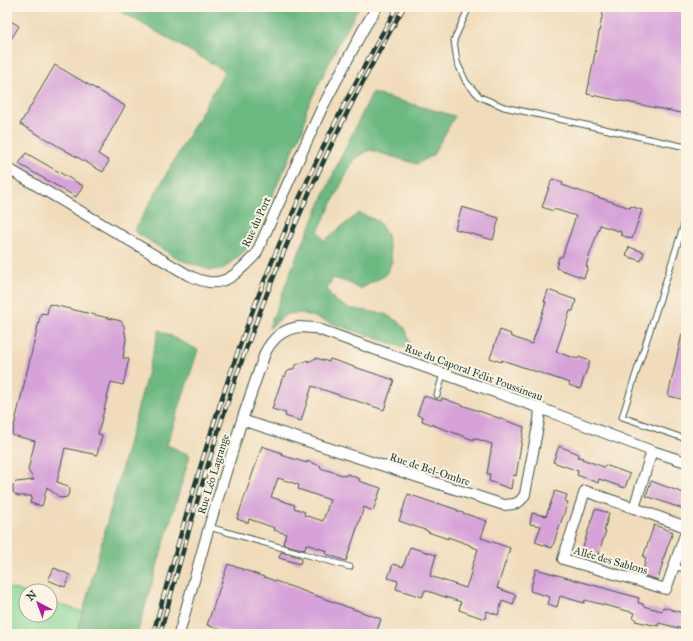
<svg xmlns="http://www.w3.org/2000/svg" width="693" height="641" font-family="'IM FELL Great Primer',serif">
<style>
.green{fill:#85d799;stroke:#528a66}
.forest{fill:#6cb881;stroke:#467a5a}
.building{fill:#d6a2d9;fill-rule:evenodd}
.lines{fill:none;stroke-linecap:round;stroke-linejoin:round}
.service-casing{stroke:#3e5548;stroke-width:7}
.minor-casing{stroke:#3e5548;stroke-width:12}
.service{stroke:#fff;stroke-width:5}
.minor{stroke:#fff;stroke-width:10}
.rail-casing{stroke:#1f3d34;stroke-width:4.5}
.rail{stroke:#fcf5e5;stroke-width:3;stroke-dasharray:9;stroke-linecap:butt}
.labels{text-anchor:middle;stroke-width:4;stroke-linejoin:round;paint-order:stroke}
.street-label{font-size:11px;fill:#1f3d34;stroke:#fcf5e5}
</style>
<rect width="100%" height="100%" fill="#fcf5e5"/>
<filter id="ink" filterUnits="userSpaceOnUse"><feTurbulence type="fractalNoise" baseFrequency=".025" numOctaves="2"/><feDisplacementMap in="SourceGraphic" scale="8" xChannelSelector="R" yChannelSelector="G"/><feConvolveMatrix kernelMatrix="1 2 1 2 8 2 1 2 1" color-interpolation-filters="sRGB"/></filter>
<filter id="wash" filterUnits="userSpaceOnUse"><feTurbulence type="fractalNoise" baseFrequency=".012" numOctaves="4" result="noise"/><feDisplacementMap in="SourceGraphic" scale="16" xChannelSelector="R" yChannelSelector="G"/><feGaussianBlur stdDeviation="0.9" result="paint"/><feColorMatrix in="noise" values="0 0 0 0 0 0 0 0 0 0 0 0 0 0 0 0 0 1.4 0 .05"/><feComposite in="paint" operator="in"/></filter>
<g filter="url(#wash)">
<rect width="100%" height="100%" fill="#f0dcbb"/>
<path class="green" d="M 7,587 L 26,593 L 26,615 L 50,615 L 50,601 L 83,612 L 77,634 L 7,634 Z"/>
<path class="forest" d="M 113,7 L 359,7 L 339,43 L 307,108 L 303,129 L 247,249 L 223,269 L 210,270 L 178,259 L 134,231 L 225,71 Z
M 372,93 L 455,116 L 433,155 L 417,164 L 370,150 L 354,159 L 318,231 L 324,241 L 359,213 L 378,221 L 387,235 L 392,261 L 386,275 L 360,289 L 349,283 L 333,278 L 327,289 L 334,300 L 348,308 L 385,314 L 399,322 L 406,330 L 411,350 L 302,313 L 287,314 L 269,328 L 292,268 L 339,161 Z
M 159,330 L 198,350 L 167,445 L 190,455 L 137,634 L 77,634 Z"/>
<g id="blocks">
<path class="building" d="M 604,7 L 686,7 L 686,114 L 587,94 Z
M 7,19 L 19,26 L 7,46 Z
M 55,65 L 125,106 L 98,154 L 109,161 L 103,172 L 20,124 Z
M 26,153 L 83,186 L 76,197 L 19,164 Z
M 552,179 L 563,183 L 562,185 L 630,208 L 631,206 L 642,210 L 632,239 L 621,235 L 621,232 L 600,225 L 586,266 L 588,267 L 584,278 L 556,268 L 559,257 L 562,257 L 576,216 L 554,209 L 553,211 L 542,207 Z
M 462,207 L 499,218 L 493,240 L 455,229 Z
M 629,247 L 644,252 L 641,261 L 626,256 Z
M 548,290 L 576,300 L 573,311 L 570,311 L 556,352 L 578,359 L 579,357 L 590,361 L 580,389 L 569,385 L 570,383 L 502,360 L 501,362 L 490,358 L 500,330 L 511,334 L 510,336 L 532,344 L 546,302 L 544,302 Z
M 49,304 L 121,321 L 124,326 L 126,339 L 123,358 L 129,359 L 123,385 L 111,382 L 98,434 L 102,435 L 97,455 L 65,448 L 57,482 L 68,486 L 70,489 L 69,493 L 67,497 L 61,498 L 59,497 L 47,487 L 42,506 L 30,503 L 32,496 L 19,496 L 16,495 L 13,492 L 13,485 L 16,482 L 34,480 L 28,470 L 35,441 L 12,435 L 41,313 L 47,314 Z
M 682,334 L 686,335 L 686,400 L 668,396 Z
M 316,358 L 329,362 L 330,359 L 394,380 L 384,410 L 312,386 L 301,421 L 285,416 L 286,413 L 272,409 L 283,376 L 285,377 L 287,372 L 295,368 L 294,366 L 308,360 L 308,362 Z
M 424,396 L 441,401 L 442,398 L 524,427 L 516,476 L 513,475 L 511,489 L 489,481 L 490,474 L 487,474 L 492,444 L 474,438 L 474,440 L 422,421 L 423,417 L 417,415 Z
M 262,446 L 282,453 L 281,455 L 307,463 L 307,461 L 321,466 L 320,468 L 346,476 L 347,474 L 360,479 L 359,481 L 381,488 L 373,511 L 364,507 L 346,561 L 326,554 L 327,551 L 306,544 L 305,550 L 283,544 L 286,534 L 274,530 L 275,528 L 249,519 L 248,523 L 237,519 ZM 278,478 L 299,485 L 298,489 L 330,500 L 323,521 L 304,515 L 305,512 L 294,508 L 295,505 L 271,497 Z
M 559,446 L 579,454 L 578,457 L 583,458 L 582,459 L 604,467 L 605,465 L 630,474 L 625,488 L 599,479 L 598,483 L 577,475 L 578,471 L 553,462 Z
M 651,481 L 686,494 L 686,510 L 646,496 Z
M 555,491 L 567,495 L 565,501 L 568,502 L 552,548 L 535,542 L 541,526 L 530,524 L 532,513 L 546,516 Z
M 408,494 L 437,504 L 437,503 L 458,510 L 457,511 L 487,521 L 481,538 L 510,548 L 497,588 L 516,595 L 513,605 L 502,601 L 498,615 L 487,611 L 485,619 L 459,610 L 461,602 L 442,596 L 425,590 L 422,597 L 396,589 L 398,581 L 388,578 L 393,564 L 403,567 L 410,547 L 436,555 L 430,576 L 466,588 L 472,570 L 471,570 L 478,549 L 470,546 L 470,545 L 448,537 L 448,539 L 428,532 L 428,531 L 399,521 Z
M 595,509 L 609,513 L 604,531 L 606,531 L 598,555 L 582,550 Z
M 654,525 L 673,532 L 662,562 L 663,562 L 658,580 L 642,575 L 646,558 L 643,557 Z
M 281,552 L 302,558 L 300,564 L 279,558 Z
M 228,564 L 381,619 L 376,634 L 233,634 L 207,625 Z
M 54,568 L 70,575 L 65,587 L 48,580 Z
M 536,569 L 639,598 L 638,603 L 643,604 L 643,606 L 662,611 L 663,607 L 686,614 L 686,630 L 659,623 L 658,626 L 635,621 L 636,619 L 633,618 L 635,613 L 585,600 L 584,603 L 560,596 L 557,607 L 548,604 L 550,597 L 530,591 Z"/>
</g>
</g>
<g filter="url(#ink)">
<use href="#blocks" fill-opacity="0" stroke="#3e5548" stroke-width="1"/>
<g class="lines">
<g class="service-casing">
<path id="service" d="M 469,7 L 454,40 L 457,62 L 466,82 L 480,97 L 504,107 L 686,147
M 686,218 L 622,417 L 686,439
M 437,395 L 443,374
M 209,527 L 350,567
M 674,566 L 686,570"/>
</g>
<g class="minor-casing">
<path id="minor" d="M 7,168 L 188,275 C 194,278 202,281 209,282 C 229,285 243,267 256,254 L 321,110 L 363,30 L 377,7
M 242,420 L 504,505 C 515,504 520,504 525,494 L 539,421 L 540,408
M 634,508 L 652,451
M 686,527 L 634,508 L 585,491 L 563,559 L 666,589 L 686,532
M 179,634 L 209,527 L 242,420 L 265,353 C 272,339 283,329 299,327 C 304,327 310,328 315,328 L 540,408 L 652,451 L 686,462"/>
</g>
<use href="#service" class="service"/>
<use href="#minor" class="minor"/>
<g class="rail-casing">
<path id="rail" d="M 153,634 C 177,548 200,462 229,377 C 272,249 330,124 397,7
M 160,634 C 184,548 207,462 236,377 C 281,249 336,124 404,7"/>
</g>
<use href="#rail" class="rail"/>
</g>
</g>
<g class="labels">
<g class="street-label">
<text transform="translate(256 222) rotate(-65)" y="4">Rue du Port</text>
<text transform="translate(474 372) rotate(20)" y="4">Rue du Caporal Félix Poussineau</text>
<text transform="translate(430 469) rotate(18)" y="4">Rue de Bel-Ombre</text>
<text transform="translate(213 474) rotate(-73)" y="4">Rue Léo Lagrange</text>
<text transform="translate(611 560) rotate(16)" y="4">Allée des Sablons</text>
</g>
</g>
<rect width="693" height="641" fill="none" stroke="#fcf5e5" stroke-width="24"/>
<g transform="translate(38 603) rotate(319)"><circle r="19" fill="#fcf5e5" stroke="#a4ab9e"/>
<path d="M0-3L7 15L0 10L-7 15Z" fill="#b5179e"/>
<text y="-6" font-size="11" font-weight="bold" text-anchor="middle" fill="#1f3d34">N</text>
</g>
</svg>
